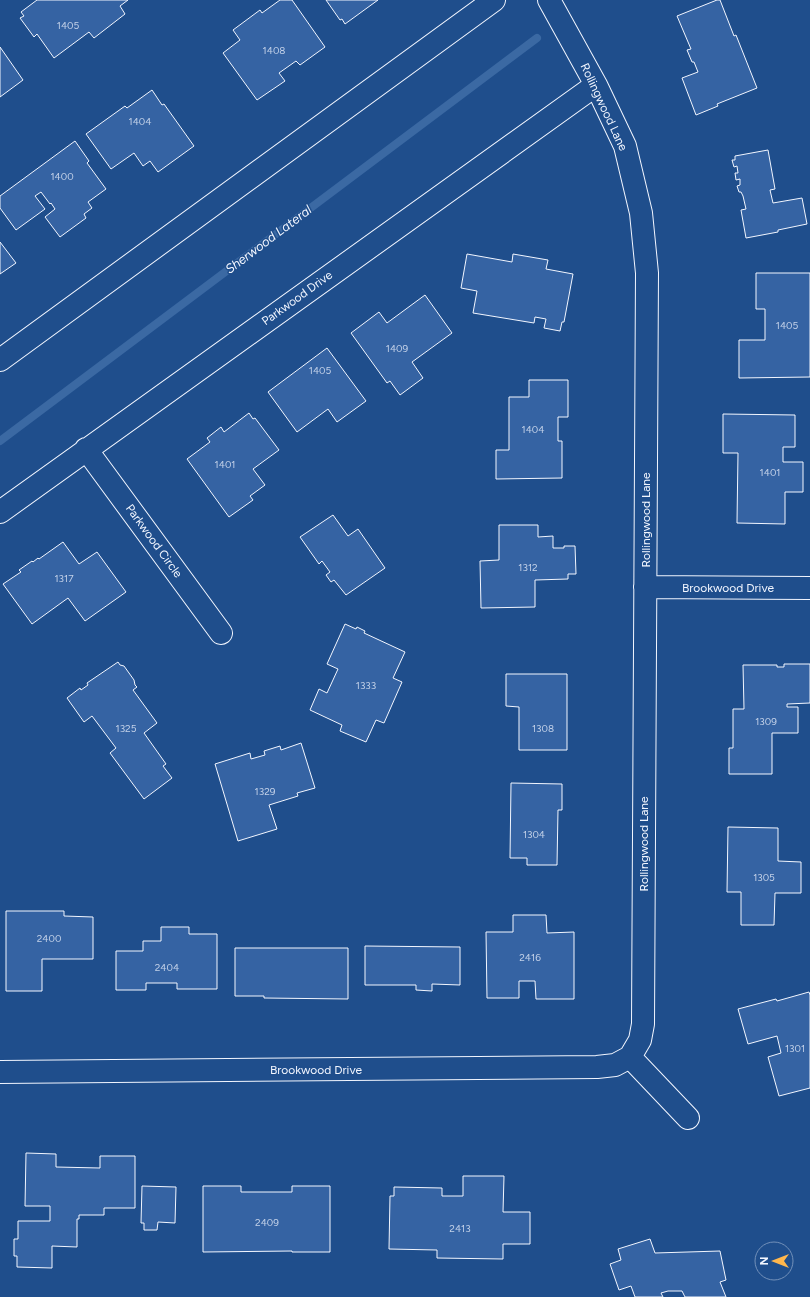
<svg xmlns="http://www.w3.org/2000/svg" width="810" height="1297" font-family="Figtree,sans-serif">
<style>
.lines{fill:none;stroke-linecap:round;stroke-linejoin:round}
.stream{stroke:#3b69a3;stroke-width:8}
.building{fill:#3563a3;stroke:#f2f6ff}
.minor-casing{stroke:#f2f6ff;stroke-width:24}
.minor{stroke:#1f4e8c;stroke-width:22}
.labels{text-anchor:middle;stroke-width:3;stroke-linejoin:round;paint-order:stroke}
.number-label{font-size:10px;fill:#c3d1e8}
.street-label{font-size:12px;fill:#f2f6ff;stroke:#1f4e8c}
.water-label{font-size:13px;font-style:italic;fill:#f2f6ff;stroke:#1f4e8c}
</style>
<rect width="100%" height="100%" fill="#1f4e8c"/>
<g class="lines">
<path class="stream" d="M 0,441 L 537,38"/>
</g>
<path class="building" d="M 37,0 L 128,0 L 120,6 L 125,14 L 94,38 L 89,32 L 54,58 L 37,34 L 34,37 L 20,18 L 24,16 L 21,12 Z
M 280,0 L 292,0 L 325,47 L 300,65 L 296,61 L 279,73 L 285,81 L 257,100 L 223,53 L 240,40 L 233,30 L 260,10 L 262,13 Z
M 326,0 L 378,0 L 345,24 L 342,19 L 340,20 Z
M 717,0 L 720,0 L 734,36 L 736,35 L 757,88 L 717,104 L 718,106 L 696,115 L 682,78 L 698,72 L 694,62 L 692,62 L 687,50 L 691,49 L 677,16 Z
M 0,47 L 23,80 L 0,97 Z
M 152,90 L 162,105 L 164,104 L 194,146 L 158,172 L 150,161 L 143,166 L 134,153 L 111,169 L 86,134 L 125,106 L 127,108 Z
M 75,141 L 89,161 L 87,163 L 106,189 L 88,202 L 92,208 L 84,214 L 86,218 L 60,237 L 45,217 L 55,209 L 51,203 L 50,204 L 41,192 L 35,196 L 45,209 L 16,230 L 0,208 L 0,196 Z
M 768,150 L 775,189 L 770,190 L 773,203 L 802,198 L 807,224 L 778,230 L 778,232 L 746,238 L 741,210 L 746,209 L 743,196 L 741,192 L 739,192 L 737,186 L 740,185 L 740,179 L 736,180 L 735,173 L 738,173 L 737,166 L 734,167 L 732,160 L 735,160 L 735,156 Z
M 0,242 L 16,263 L 0,274 Z
M 467,254 L 512,262 L 513,254 L 548,260 L 546,269 L 573,274 L 564,322 L 562,322 L 560,331 L 544,328 L 546,319 L 535,317 L 534,323 L 473,313 L 477,291 L 461,288 Z
M 756,273 L 810,273 L 810,377 L 739,378 L 739,340 L 765,340 L 765,309 L 756,309 Z
M 425,295 L 452,333 L 412,362 L 423,378 L 400,395 L 390,381 L 387,383 L 351,333 L 379,312 L 387,323 Z
M 327,348 L 366,401 L 337,422 L 328,409 L 297,432 L 268,392 Z
M 529,380 L 568,380 L 568,417 L 558,417 L 558,441 L 562,441 L 562,478 L 496,479 L 496,450 L 509,450 L 509,397 L 529,397 Z
M 249,413 L 253,419 L 255,418 L 279,450 L 253,469 L 265,485 L 250,496 L 253,500 L 229,517 L 187,459 L 210,442 L 207,438 L 221,427 L 224,432 Z
M 723,414 L 795,415 L 795,447 L 783,447 L 783,462 L 803,462 L 803,492 L 785,492 L 785,524 L 737,523 L 738,453 L 723,453 Z
M 333,515 L 348,536 L 358,529 L 385,568 L 346,595 L 334,580 L 331,582 L 326,575 L 330,572 L 322,561 L 319,564 L 300,537 Z
M 499,525 L 538,525 L 538,537 L 553,536 L 553,548 L 564,548 L 564,546 L 575,546 L 576,574 L 568,574 L 568,579 L 535,580 L 535,607 L 481,608 L 480,561 L 499,560 Z
M 63,542 L 79,564 L 97,552 L 126,592 L 85,621 L 68,598 L 32,624 L 3,584 L 21,572 L 19,570 L 32,561 L 33,562 L 38,558 L 39,559 Z
M 345,624 L 356,629 L 357,627 L 365,631 L 364,633 L 405,652 L 393,678 L 402,682 L 384,723 L 376,720 L 366,742 L 340,731 L 342,725 L 310,710 L 319,689 L 327,693 L 338,669 L 327,664 Z
M 118,662 L 120,665 L 124,666 L 134,680 L 135,685 L 137,687 L 133,690 L 157,723 L 144,733 L 166,764 L 163,766 L 172,778 L 144,799 L 110,753 L 116,748 L 92,716 L 84,722 L 67,698 L 80,688 L 81,690 L 88,685 L 87,683 Z
M 784,664 L 810,664 L 810,703 L 787,704 L 787,707 L 798,707 L 798,733 L 772,733 L 772,774 L 729,774 L 729,748 L 733,748 L 733,709 L 744,709 L 743,665 L 777,665 L 777,667 L 784,667 Z
M 506,674 L 567,674 L 567,750 L 519,750 L 519,707 L 506,706 Z
M 301,743 L 315,788 L 297,793 L 298,796 L 269,805 L 277,829 L 238,841 L 215,764 L 250,753 L 251,759 L 265,755 L 264,751 L 280,746 L 281,750 Z
M 511,783 L 562,784 L 562,810 L 558,810 L 557,865 L 527,865 L 527,858 L 510,858 Z
M 728,827 L 778,828 L 778,861 L 801,862 L 801,893 L 775,893 L 774,925 L 741,925 L 741,892 L 727,892 Z
M 6,911 L 64,911 L 64,916 L 93,917 L 93,959 L 42,959 L 42,991 L 6,991 Z
M 513,915 L 546,915 L 547,933 L 574,932 L 574,999 L 536,999 L 535,981 L 519,981 L 519,998 L 487,998 L 486,932 L 513,932 Z
M 161,927 L 189,927 L 189,934 L 217,934 L 217,989 L 177,989 L 177,983 L 146,983 L 146,990 L 116,990 L 116,951 L 143,951 L 143,941 L 161,941 Z
M 365,946 L 460,947 L 460,985 L 432,984 L 432,991 L 416,990 L 416,985 L 365,985 Z
M 235,948 L 348,948 L 348,999 L 264,998 L 264,996 L 235,996 Z
M 809,992 L 810,995 L 810,1088 L 779,1096 L 768,1057 L 781,1053 L 777,1036 L 748,1044 L 738,1009 L 776,999 L 777,1001 Z
M 26,1153 L 56,1154 L 56,1167 L 100,1168 L 100,1156 L 135,1156 L 135,1208 L 104,1208 L 104,1215 L 79,1215 L 79,1219 L 77,1219 L 77,1247 L 52,1246 L 52,1268 L 17,1267 L 17,1256 L 14,1256 L 14,1239 L 18,1239 L 18,1221 L 50,1221 L 50,1206 L 25,1206 Z
M 463,1176 L 504,1176 L 503,1212 L 530,1212 L 530,1244 L 503,1244 L 503,1259 L 437,1258 L 437,1250 L 389,1249 L 390,1196 L 394,1196 L 394,1187 L 442,1188 L 442,1196 L 463,1196 Z
M 142,1186 L 176,1187 L 175,1223 L 158,1222 L 157,1230 L 144,1230 L 144,1223 L 141,1223 Z
M 203,1186 L 241,1186 L 241,1192 L 292,1192 L 292,1186 L 330,1186 L 330,1252 L 292,1252 L 292,1251 L 203,1252 Z
M 650,1239 L 655,1253 L 720,1251 L 726,1280 L 720,1282 L 726,1297 L 685,1297 L 682,1291 L 668,1291 L 661,1293 L 663,1297 L 635,1297 L 631,1286 L 619,1290 L 610,1264 L 621,1260 L 618,1249 Z"/>
<g class="lines">
<g class="minor-casing">
<path id="minor" d="M 549,0 L 596,85 L 625,146 L 641,213 L 647,273 L 643,1024 L 640,1040 L 630,1057
M 0,360 L 494,0
M 86,449 L 221,633
M 0,512 L 596,85
M 645,587 L 810,588
M 630,1057 L 688,1118
M 0,1072 L 597,1067 L 615,1065 L 630,1057"/>
</g>
<use href="#minor" class="minor"/>
</g>
<g class="labels">
<g class="number-label">
<text x="68" y="29">1405</text>
<text x="274" y="54">1408</text>
<text x="140" y="125">1404</text>
<text x="62" y="180">1400</text>
<text x="787" y="329">1405</text>
<text x="397" y="352">1409</text>
<text x="320" y="374">1405</text>
<text x="533" y="433">1404</text>
<text x="225" y="468">1401</text>
<text x="770" y="476">1401</text>
<text x="528" y="571">1312</text>
<text x="64" y="582">1317</text>
<text x="366" y="689">1333</text>
<text x="766" y="725">1309</text>
<text x="126" y="732">1325</text>
<text x="543" y="732">1308</text>
<text x="265" y="795">1329</text>
<text x="534" y="838">1304</text>
<text x="764" y="881">1305</text>
<text x="49" y="942">2400</text>
<text x="530" y="961">2416</text>
<text x="167" y="971">2404</text>
<text x="795" y="1052">1301</text>
<text x="267" y="1226">2409</text>
<text x="460" y="1232">2413</text>
</g>
<g class="street-label">
<text transform="translate(604 107) rotate(65)" y="4">Rollingwood Lane</text>
<text transform="translate(297 298) rotate(-36)" y="4">Parkwood Drive</text>
<text transform="translate(646 520) rotate(-90)" y="4">Rollingwood Lane</text>
<text transform="translate(154 541) rotate(54)" y="4">Parkwood Circle</text>
<text x="728" y="592">Brookwood Drive</text>
<text transform="translate(644 844) rotate(-90)" y="4">Rollingwood Lane</text>
<text x="316" y="1074">Brookwood Drive</text>
</g>
<g class="water-label">
<text transform="translate(268 239) rotate(-37)" y="5">Sherwood Lateral</text>
</g>
</g>
<g transform="translate(774 1261) rotate(270)"><circle r="19" fill="#1f4e8c" stroke="#7391ba"/>
<path d="M0-3L7 15L0 10L-7 15Z" fill="#ffb74d"/>
<text y="-6" font-size="11" font-weight="bold" text-anchor="middle" fill="#f2f6ff">N</text>
</g>
</svg>
